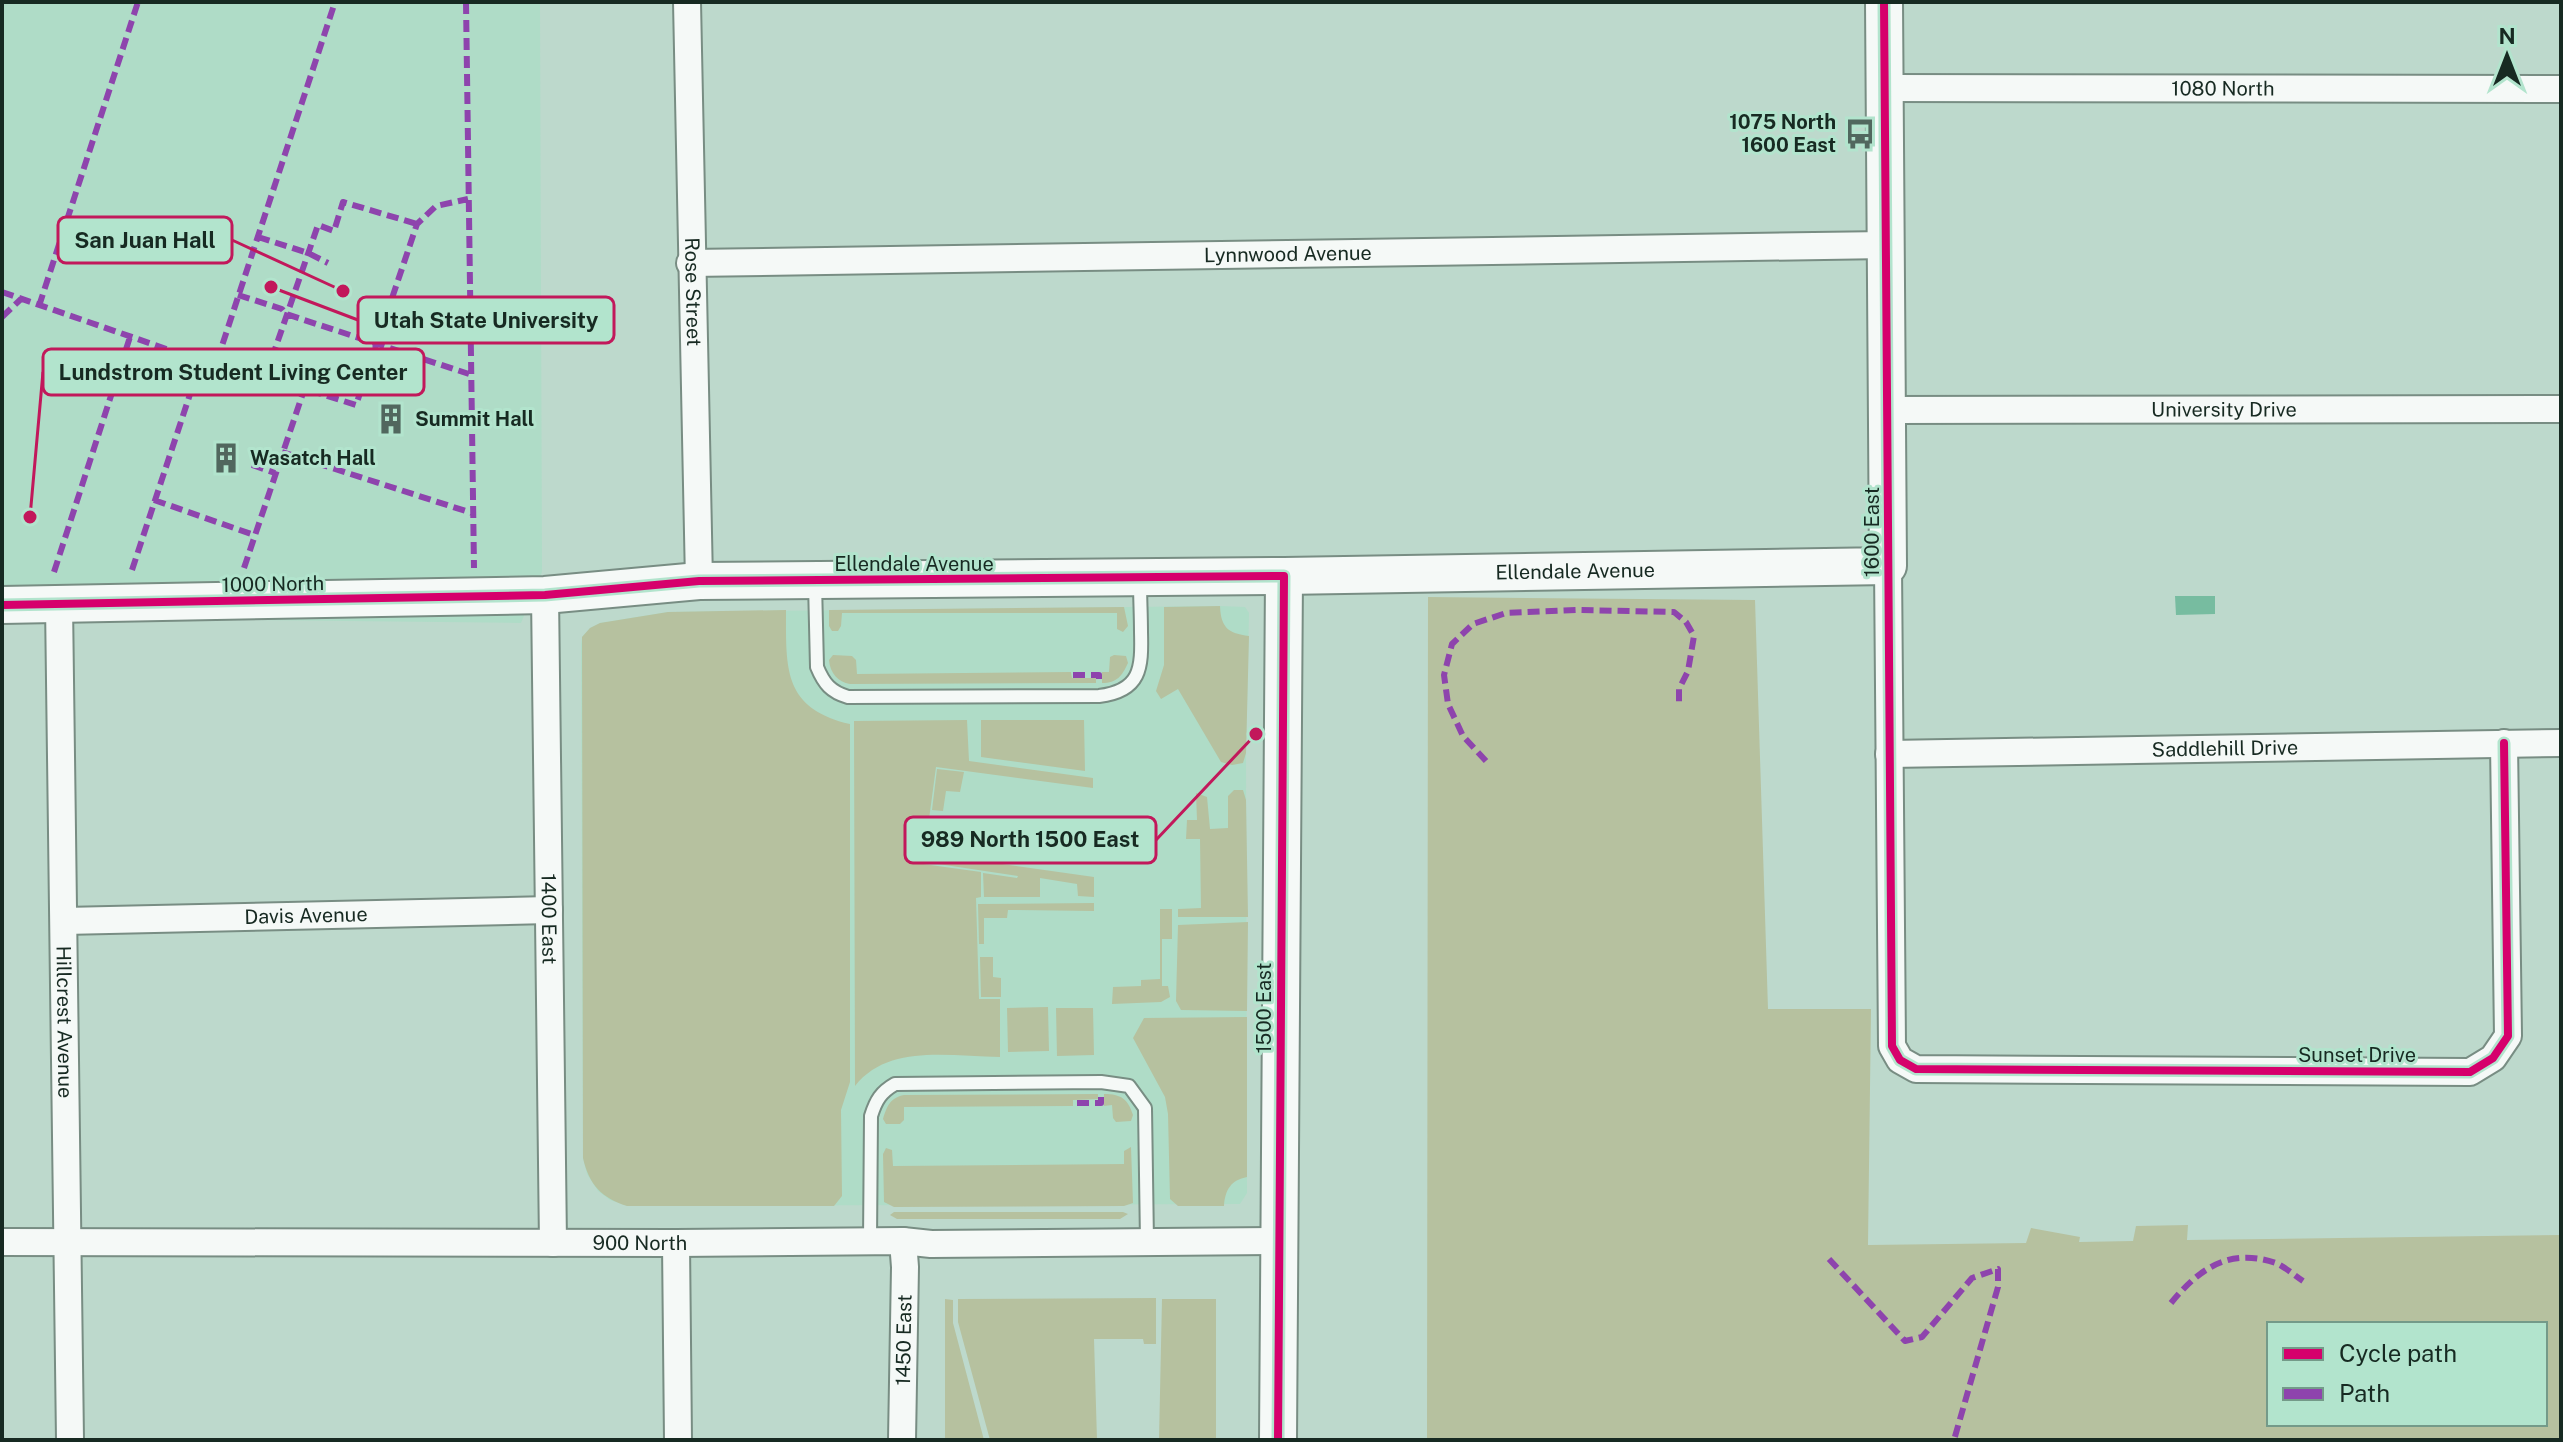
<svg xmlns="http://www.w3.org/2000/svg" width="2563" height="1442" font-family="'Public Sans',sans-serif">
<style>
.built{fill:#afdcc7}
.green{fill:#b6c19f;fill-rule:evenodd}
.water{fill:#77bca0}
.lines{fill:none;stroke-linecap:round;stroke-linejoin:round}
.lane-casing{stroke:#788d83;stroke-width:16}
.street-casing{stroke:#788d83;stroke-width:30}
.secondary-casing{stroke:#788d83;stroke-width:40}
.lane{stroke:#f5f9f7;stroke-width:12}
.street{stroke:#f5f9f7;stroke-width:26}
.secondary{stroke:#f5f9f7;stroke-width:36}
.quiet{stroke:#8e44ad;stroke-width:6;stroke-dasharray:12 6;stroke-linecap:butt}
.cycleway-casing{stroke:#b2e4cd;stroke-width:13}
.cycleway{stroke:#d6006c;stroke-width:8}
.labels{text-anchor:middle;stroke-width:6;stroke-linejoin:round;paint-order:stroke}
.street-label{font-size:20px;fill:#172a22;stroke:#b2e4cd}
.poi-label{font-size:20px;font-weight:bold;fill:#172a22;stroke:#b2e4cd;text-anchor:start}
.leader{fill:none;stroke:#c2185b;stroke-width:3}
.callout-dot{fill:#c2185b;stroke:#b2e4cd;stroke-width:3}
.callout{fill:#b2e4cd;stroke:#c2185b;stroke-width:3}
.callout-label{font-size:22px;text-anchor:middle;font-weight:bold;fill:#172a22}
</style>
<rect width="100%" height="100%" fill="#bdd9cc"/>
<path class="built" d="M 2,2 L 540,2 L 542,572 L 521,623 L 2,617 Z
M 1220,606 L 1245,607 L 1249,613 L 1246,753 L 1247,1193 L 1240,1204 L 628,1206 L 610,1200 L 598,1191 L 587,1174 L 583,1158 L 581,645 L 582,637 L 590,628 L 600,623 L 668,612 Z"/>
<path class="green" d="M 1428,597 L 1755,600 L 1768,1009 L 1871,1009 L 1868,1245 L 2026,1243 L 2031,1228 L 2080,1237 L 2079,1242 L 2133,1241 L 2136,1226 L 2188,1225 L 2187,1240 L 2561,1235 L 2561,1440 L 1427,1440 ZM 2269,1324 L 2545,1324 L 2545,1424 L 2269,1424 Z
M 1220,606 C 1221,628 1228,633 1249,636 L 1246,753 L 1243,763 L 1232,765 L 1221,762 L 1178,689 L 1161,699 L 1156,691 L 1164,665 L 1164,607 Z
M 1124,607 L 1128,626 L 1123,632 L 1117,629 L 1117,613 L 842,613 L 841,626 L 838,631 L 832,631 L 829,626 L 829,610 Z
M 786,610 C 786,669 783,708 850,724 L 850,1082 L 841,1110 L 842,1196 L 834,1206 L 627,1206 C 602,1198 589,1185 583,1158 L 582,637 L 590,628 L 600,623 L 668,612 Z
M 833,655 L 852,656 L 856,660 L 857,674 L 1071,672 L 1072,678 L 1096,678 L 1096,683 L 850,684 C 838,682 830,673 829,660 Z
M 1114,655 L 1126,656 L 1128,663 C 1122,676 1117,683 1102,683 L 1102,672 L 1109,672 L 1110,657 Z
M 967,720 L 969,761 L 1093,778 L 1093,788 L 936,767 L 923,864 L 981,872 L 981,897 L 976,898 L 979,999 L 1000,999 L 1000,1057 C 951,1057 889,1043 855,1086 L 854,721 Z
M 981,720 L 1084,720 L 1085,771 L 981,757 Z
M 937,769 L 964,772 L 960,792 L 946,791 L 943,811 L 932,810 Z
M 1234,790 L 1243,790 L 1246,800 L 1248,917 L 1178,917 L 1178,909 L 1201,908 L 1200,839 L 1186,839 L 1187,820 L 1197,820 L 1196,793 L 1207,797 L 1210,829 L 1228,828 L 1228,796 Z
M 930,821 L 936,822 L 932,823 L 929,846 L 952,849 L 952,857 L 1094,877 L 1094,897 L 1078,896 L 1077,884 L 1040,878 L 1040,897 L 984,897 L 983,873 L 1017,878 L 1018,876 L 925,862 Z
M 1094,903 L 1094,911 L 1008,910 L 1007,918 L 984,918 L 984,944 L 979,944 L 978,904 Z
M 1160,909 L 1172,909 L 1172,939 L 1162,939 L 1162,986 L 1168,986 L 1170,997 L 1161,1002 L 1112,1004 L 1113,987 L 1141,986 L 1141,980 L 1160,979 Z
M 1248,922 L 1247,1011 L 1181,1010 L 1176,1001 L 1178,925 Z
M 980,957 L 993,957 L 993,977 L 1001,978 L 1001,997 L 981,997 Z
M 1048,1007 L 1049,1051 L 1008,1052 L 1007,1008 Z
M 1093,1008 L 1094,1055 L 1057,1056 L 1056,1008 Z
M 1247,1017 L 1247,1177 C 1231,1180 1225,1190 1224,1206 L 1178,1206 L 1170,1199 L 1168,1114 L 1165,1097 L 1133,1038 L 1144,1018 Z
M 1098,1094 L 1098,1099 L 1073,1100 L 1073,1106 L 904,1107 L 904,1120 L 900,1124 L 886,1124 L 883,1119 C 887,1106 890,1098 904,1095 Z
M 1104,1094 C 1121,1094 1128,1099 1133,1115 L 1131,1121 L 1116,1122 L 1113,1118 L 1112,1105 L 1104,1106 Z
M 1131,1147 L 1133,1203 L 1124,1206 L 894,1207 L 884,1202 L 883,1154 L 886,1148 L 892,1150 L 893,1166 L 1124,1164 L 1124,1151 Z
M 894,1212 L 1123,1212 L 1128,1214 L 1120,1219 L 897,1219 L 890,1215 Z
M 1156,1298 L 1156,1344 L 1144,1344 L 1143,1339 L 1094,1339 L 1097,1440 L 990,1440 L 958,1322 L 958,1299 Z
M 945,1299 L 953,1300 L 953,1323 L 984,1440 L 945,1440 Z
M 1162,1299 L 1216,1299 L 1216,1440 L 1159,1440 Z"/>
<path class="water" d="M 2175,596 L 2215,596 L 2215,614 L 2176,615 Z"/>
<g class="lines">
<g class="lane-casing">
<path id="lane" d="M 815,583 L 817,667 C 824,684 831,692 848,697 L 1099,696 C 1141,691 1142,668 1141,632 C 1141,615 1140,598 1140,581
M 870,1241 L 871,1116 C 876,1100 881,1092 895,1084 L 1101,1082 L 1129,1086 L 1145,1108 L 1147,1242"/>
</g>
<g class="street-casing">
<g id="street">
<path id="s1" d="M 687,2 L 699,581"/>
<path id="s2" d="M 1885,88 L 2561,89"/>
<path id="s3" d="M 690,263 L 1886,245"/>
<path id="s4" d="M 1888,410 L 2561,409"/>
<path d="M 1888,566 L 1892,1046 L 1900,1060 L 1916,1069 L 2470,1072 L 2493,1058 L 2508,1036 L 2504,743"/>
<path id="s5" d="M 545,595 L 553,1243"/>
<path id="s6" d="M 59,604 L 70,1440"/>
<path id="s7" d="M 1889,754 L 2561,743"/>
<path id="s8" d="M 64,921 L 549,910"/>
<path id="s9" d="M 2,1242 L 676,1243 L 903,1241 L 931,1244 L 1279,1241"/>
<path d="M 676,1243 L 678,1440"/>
<path id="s10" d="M 902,1440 L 905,1267 L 903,1241"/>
</g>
</g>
<g class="secondary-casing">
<g id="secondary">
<path id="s11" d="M 2,605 L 545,595 L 699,581 L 1284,576 L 1888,566 L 1884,2"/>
<path d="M 1278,1440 L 1284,576"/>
</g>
</g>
<use href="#lane" class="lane"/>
<use href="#street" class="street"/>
<use href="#secondary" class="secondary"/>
<path class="quiet" d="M 466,2 L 474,568
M 258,237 L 308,253 L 328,263
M 2,292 L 201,361 L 217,361 L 356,405 L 417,224 L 436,206 L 468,199
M 238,295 L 282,309 L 286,314 L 469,374
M 39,306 L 138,2
M 2,317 L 21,299
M 217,361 L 335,2
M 266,375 L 318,225 L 334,231 L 343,202 L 417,224
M 282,452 L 472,513
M 252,465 L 275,473
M 154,500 L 254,535
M 244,568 L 305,387
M 132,570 L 201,361
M 54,572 L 130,337
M 1073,675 L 1099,675 L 1099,681
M 1486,761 L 1463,736 L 1448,704 L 1444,675 L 1452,644 L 1473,624 L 1506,613 L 1577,610 L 1674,612 L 1686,622 L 1694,636 L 1688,671 L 1679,689 L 1679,707
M 1077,1103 L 1101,1103 L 1101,1096
M 1829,1259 L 1905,1341 L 1922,1337 L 1972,1278 L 1998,1269 L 1998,1287 L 1954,1440
M 2171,1303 C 2199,1269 2229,1247 2276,1263 C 2285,1267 2294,1275 2303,1281"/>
<g class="cycleway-casing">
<path id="cycleway" d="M 1884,2 L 1892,1046 L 1900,1060 L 1916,1069 L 2470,1072 L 2493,1058 L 2508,1036 L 2504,743
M 2,605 L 545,595 L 699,581 L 1284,576 L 1278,1440"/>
</g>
<use href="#cycleway" class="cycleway"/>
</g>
<defs>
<g id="bus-bare" transform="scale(2.4)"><path d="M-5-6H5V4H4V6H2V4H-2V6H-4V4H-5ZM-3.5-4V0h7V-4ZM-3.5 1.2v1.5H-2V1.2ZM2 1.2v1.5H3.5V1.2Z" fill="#51675e" stroke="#b2e4cd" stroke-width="2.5" paint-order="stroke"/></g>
<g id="building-bare" transform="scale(2.4)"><path d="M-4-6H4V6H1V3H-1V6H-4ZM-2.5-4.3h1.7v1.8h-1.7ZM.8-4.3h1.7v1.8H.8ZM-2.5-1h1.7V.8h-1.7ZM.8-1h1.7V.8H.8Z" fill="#51675e" stroke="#b2e4cd" stroke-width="2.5" paint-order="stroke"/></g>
</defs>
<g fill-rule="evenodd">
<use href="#bus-bare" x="1860" y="134"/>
<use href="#building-bare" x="391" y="419"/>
<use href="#building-bare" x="226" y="458"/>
</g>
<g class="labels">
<g class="street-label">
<text dy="7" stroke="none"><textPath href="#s2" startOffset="338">1080 North</textPath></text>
<text dy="7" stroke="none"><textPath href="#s3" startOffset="598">Lynnwood Avenue</textPath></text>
<text dy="7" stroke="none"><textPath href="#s1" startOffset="290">Rose Street</textPath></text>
<text dy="7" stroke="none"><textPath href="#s4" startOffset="336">University Drive</textPath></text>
<text transform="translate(1872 532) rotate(-90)" y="7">1600 East</text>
<text x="914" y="571">Ellendale Avenue</text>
<text dy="7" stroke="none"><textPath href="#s11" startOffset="1574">Ellendale Avenue</textPath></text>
<text transform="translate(273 584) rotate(-1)" y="7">1000 North</text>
<text dy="7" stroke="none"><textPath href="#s7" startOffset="336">Saddlehill Drive</textPath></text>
<text dy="7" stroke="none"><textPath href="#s8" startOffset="242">Davis Avenue</textPath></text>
<text dy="7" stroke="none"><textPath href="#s5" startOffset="324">1400 East</textPath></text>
<text transform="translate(1264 1008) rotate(-90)" y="7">1500 East</text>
<text dy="7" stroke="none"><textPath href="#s6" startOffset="418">Hillcrest Avenue</textPath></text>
<text x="2357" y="1062">Sunset Drive</text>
<text dy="7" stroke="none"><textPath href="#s9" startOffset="638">900 North</textPath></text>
<text dy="7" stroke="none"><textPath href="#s10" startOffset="100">1450 East</textPath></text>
</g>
<g class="poi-label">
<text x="1836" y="129" text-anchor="end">1075 North<tspan x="1836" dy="23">1600 East</tspan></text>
<text x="415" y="426">Summit Hall</text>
<text x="250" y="465">Wasatch Hall</text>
</g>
</g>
<path class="leader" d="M343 291L232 240M271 287L358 320M30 517L43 372M1256 734L1156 840"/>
<g class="callout-dot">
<circle cx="343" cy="291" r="8"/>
<circle cx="271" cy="287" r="8"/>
<circle cx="30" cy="517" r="8"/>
<circle cx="1256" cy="734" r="8"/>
</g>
<g class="callout">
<rect x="58" y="217" width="174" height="46" rx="8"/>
<rect x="358" y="297" width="256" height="46" rx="8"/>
<rect x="43" y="349" width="381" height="46" rx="8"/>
<rect x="905" y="817" width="251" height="46" rx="8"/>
</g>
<g class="callout-label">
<text x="145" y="248">San Juan Hall</text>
<text x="486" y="328">Utah State University</text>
<text x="233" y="380">Lundstrom Student Living Center</text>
<text x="1030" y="847">989 North 1500 East</text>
</g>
<rect width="2563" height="1442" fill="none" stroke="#172a22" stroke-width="8"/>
<rect x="2267" y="1322" width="280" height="104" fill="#b2e4cd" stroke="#749a89" stroke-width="2"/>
<rect x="2283" y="1348" width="40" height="12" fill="#d6006c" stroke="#749a89" stroke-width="2"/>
<text x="2339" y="1362" font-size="24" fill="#172a22">Cycle path</text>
<rect x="2283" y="1388" width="40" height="12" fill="#8e44ad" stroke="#749a89" stroke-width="2"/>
<text x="2339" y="1402" font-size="24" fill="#172a22">Path</text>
<g transform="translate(2507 56)" stroke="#b2e4cd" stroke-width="6" paint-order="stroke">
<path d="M0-6L14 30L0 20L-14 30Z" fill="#172a22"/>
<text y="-12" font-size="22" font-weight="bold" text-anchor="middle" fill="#172a22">N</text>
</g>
</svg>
